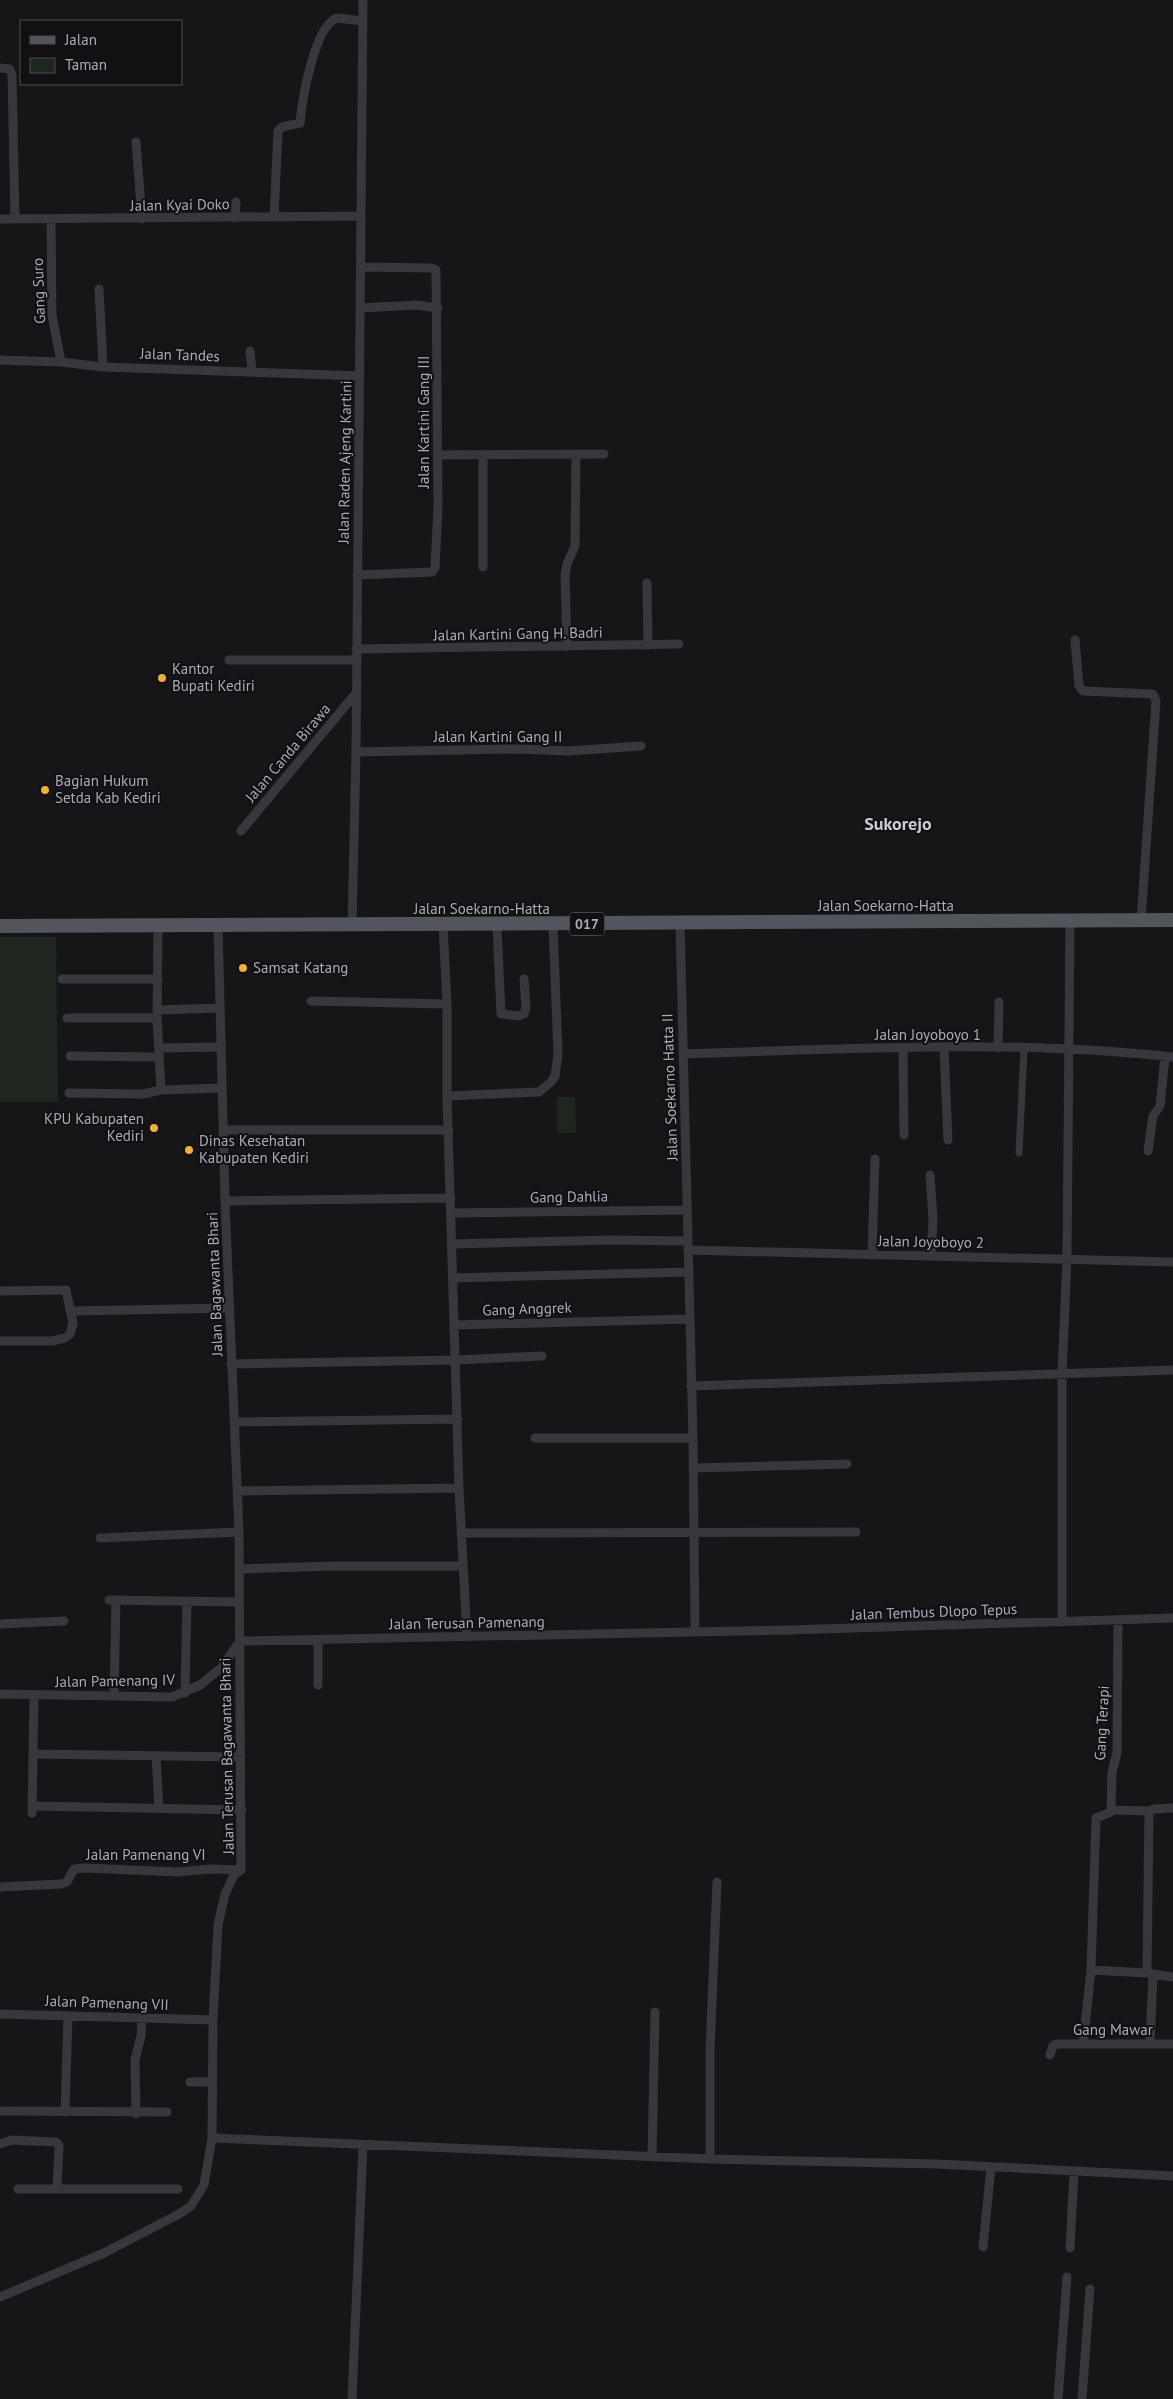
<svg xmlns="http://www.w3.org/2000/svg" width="1173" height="2399" font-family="'PT Sans',sans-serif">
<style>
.green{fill:#1e261f}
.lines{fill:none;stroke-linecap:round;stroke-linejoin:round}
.pedestrian{stroke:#37383d;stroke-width:7}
.minor{stroke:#37383d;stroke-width:9}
.primary{stroke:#53555c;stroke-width:14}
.poi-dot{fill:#f2b134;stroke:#111113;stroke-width:2}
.labels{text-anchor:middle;stroke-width:4;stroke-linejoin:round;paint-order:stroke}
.shield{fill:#111113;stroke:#7b7e86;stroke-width:1}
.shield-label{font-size:14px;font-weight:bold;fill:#a8adb8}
.street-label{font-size:15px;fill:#a8adb8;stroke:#111113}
.poi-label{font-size:15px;fill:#a8adb8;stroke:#111113;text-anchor:start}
.quarter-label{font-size:18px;font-weight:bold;fill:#c9ccd4;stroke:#111113}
</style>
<rect width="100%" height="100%" fill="#161618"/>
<path class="green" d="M 0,937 L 56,937 L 58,1102 L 0,1102 Z
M 557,1097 L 575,1097 L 576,1133 L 557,1133 Z"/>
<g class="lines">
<path class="pedestrian" d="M 1019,1153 L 1024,1049"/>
<path class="minor" d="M 0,68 L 10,69 L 12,76 L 15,219
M 136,142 L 142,219
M 274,217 L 278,131 L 282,127 L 300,123 C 302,101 314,26 337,18 L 363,21
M 235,218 L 236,202
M 0,219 L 360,216
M 51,219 L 52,315 L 61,362
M 99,289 L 103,367
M 360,308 L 416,305 L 438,308
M 250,351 L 252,371
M 0,360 L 61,362 L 103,367 L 360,376
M 438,455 L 604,454
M 483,455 L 483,567
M 357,575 L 432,572 L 435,568 L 438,506 L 436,270 L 431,268 L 361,267
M 647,583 L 648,645
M 1075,640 L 1079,686 L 1083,691 L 1153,694 L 1156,701 L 1141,921
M 567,647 L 565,575 L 567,564 L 575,546 L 576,455
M 356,649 L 679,644
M 229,660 L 356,660
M 356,752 L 516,749 L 568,751 L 641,746
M 241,831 L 356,693
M 680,923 L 693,1438 L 695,1631
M 352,925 L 356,752 L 363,0
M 443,925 L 447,1004 L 447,1096 L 459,1488 L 467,1637
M 497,925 L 501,1014 L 518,1016 L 524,1014 L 526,1008 L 524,979
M 158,926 L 157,1018 L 161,1090
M 218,926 L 225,1201 L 239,1532 L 241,1870
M 62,979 L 158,979
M 311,1001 L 447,1004
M 157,1010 L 220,1008
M 67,1018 L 157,1018
M 159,1048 L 221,1047
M 903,1048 L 904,1135
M 944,1048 L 948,1140
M 998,1048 L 999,1002
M 683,1054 C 846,1049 1011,1039 1173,1057
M 70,1056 L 159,1057
M 69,1093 L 143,1094 L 161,1090 L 222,1088
M 447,1096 L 539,1092 L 551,1082 L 555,1076 L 558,1054 L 553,925
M 224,1130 L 449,1130
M 1148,1151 L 1153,1116 L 1160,1106 L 1165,1057
M 930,1175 L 933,1219 L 931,1256
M 225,1201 L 451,1198
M 452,1213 L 687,1210
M 452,1244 L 611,1240 L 688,1241
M 688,1250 L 1173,1262
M 872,1255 L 875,1159
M 453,1278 L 689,1272
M 0,1291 L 66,1290 L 73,1323 L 70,1334 L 65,1338 L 52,1341 L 0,1341
M 71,1311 L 229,1308
M 455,1325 L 690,1319
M 231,1364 L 456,1360 L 542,1356
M 691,1386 L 1173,1370
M 234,1422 L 458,1419
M 535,1438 L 693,1438
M 693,1468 L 847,1464
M 238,1491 L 459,1488
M 461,1533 L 856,1532
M 100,1538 L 239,1532
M 240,1569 L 335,1566 L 462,1566
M 109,1600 L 239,1602
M 1062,1622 L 1062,1374 L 1067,1259 L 1070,921
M 0,1624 L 64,1621
M 240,1641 L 789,1630 L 1173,1618
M 318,1685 L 318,1640
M 185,1693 L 187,1602
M 0,1694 L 172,1697 L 200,1685 L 221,1668 L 240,1641
M 114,1696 L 116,1600
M 33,1754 L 241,1757
M 156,1756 L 159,1808
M 33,1806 L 242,1810
M 1111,1810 L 1149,1811
M 32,1813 L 34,1696
M 0,1887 L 61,1884 L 67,1882 L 74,1869 L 84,1868 L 178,1872 L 210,1869 L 241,1870
M 1091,1970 L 1147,1973 L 1173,1977
M 1147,1973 L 1149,1811 L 1154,1809 L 1173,1808
M 0,2014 L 213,2020
M 1083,2044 L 1091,1970 L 1096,1818 L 1111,1812 L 1112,1772 L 1117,1753 L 1118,1620
M 1150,2044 L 1153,1974
M 1050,2055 L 1053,2046 L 1056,2044 L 1173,2044
M 190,2082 L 212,2082
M 0,2111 L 167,2112
M 65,2112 L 68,2016
M 136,2114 L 135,2060 L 141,2036 L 142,2019
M 212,2138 L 710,2159 L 937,2164 L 1173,2176
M 0,2144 L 11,2140 L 56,2142 L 59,2145 L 57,2189 L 18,2189
M 652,2157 L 655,2012
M 710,2159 L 710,2051 L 717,1882
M 57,2189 L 178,2189
M 983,2247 L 991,2167
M 1070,2248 L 1074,2172
M 0,2297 L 104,2253 L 179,2214 L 191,2206 L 204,2185 L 212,2138 L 213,2020 L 218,1925 L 225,1894 L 234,1875 L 241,1870
M 352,2399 L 363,2145
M 1058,2399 L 1067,2277
M 1082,2399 L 1090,2289"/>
<path class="primary" d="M 0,926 L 1173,920"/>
</g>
<g class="poi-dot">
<circle cx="162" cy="678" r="5"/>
<circle cx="45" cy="790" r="5"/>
<circle cx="243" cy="968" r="5"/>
<circle cx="154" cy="1128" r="5"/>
<circle cx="189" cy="1150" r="5"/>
</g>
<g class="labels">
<rect class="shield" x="569.5" y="912.5" width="35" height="23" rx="4"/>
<g class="shield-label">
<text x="587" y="929">017</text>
</g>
<g class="street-label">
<text transform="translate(180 205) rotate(-1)" y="5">Jalan Kyai Doko</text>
<text transform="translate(39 291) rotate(-92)" y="5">Gang Suro</text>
<text transform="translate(180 355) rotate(2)" y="5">Jalan Tandes</text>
<text transform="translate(424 422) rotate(-90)" y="5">Jalan Kartini Gang III</text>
<text transform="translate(345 462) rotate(-89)" y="5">Jalan Raden Ajeng Kartini</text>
<text transform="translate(518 634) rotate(-1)" y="5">Jalan Kartini Gang H. Badri</text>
<text x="498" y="742">Jalan Kartini Gang II</text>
<text transform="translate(288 753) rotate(-50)" y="5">Jalan Canda Birawa</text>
<text x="886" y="911">Jalan Soekarno-Hatta</text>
<text x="482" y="914">Jalan Soekarno-Hatta</text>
<text x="928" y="1040">Jalan Joyoboyo 1</text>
<text transform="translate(670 1087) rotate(-92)" y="5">Jalan Soekarno Hatta II</text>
<text transform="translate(569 1197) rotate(-1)" y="5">Gang Dahlia</text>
<text transform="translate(931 1242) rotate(1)" y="5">Jalan Joyoboyo 2</text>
<text transform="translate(215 1284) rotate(-92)" y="5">Jalan Bagawanta Bhari</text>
<text transform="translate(527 1309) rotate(-2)" y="5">Gang Anggrek</text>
<text transform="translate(934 1612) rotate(-2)" y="5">Jalan Tembus Dlopo Tepus</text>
<text transform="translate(467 1623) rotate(-1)" y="5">Jalan Terusan Pamenang</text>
<text transform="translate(115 1681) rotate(-1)" y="5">Jalan Pamenang IV</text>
<text transform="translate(1102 1723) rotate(-87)" y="5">Gang Terapi</text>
<text transform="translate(227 1756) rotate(-91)" y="5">Jalan Terusan Bagawanta Bhari</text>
<text x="146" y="1860">Jalan Pamenang VI</text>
<text transform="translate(107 2003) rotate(2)" y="5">Jalan Pamenang VII</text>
<text x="1113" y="2035">Gang Mawar</text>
</g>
<g class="poi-label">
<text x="172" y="674">Kantor<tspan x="172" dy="17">Bupati Kediri</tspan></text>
<text x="55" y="786">Bagian Hukum<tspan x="55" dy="17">Setda Kab Kediri</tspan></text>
<text x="253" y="973">Samsat Katang</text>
<text x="144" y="1124" text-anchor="end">KPU Kabupaten<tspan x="144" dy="17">Kediri</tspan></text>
<text x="199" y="1146">Dinas Kesehatan<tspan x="199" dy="17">Kabupaten Kediri</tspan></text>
</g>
<g class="quarter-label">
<text x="898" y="830">Sukorejo</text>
</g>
</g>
<rect x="20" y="20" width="162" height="65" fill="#111113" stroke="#4d4f55"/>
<rect x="30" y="36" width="25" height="8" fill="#53555c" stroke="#4d4f55"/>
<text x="65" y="45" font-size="15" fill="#a8adb8">Jalan</text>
<rect x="30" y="58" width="25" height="15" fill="#1e261f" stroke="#4d4f55"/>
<text x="65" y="70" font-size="15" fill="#a8adb8">Taman</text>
</svg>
